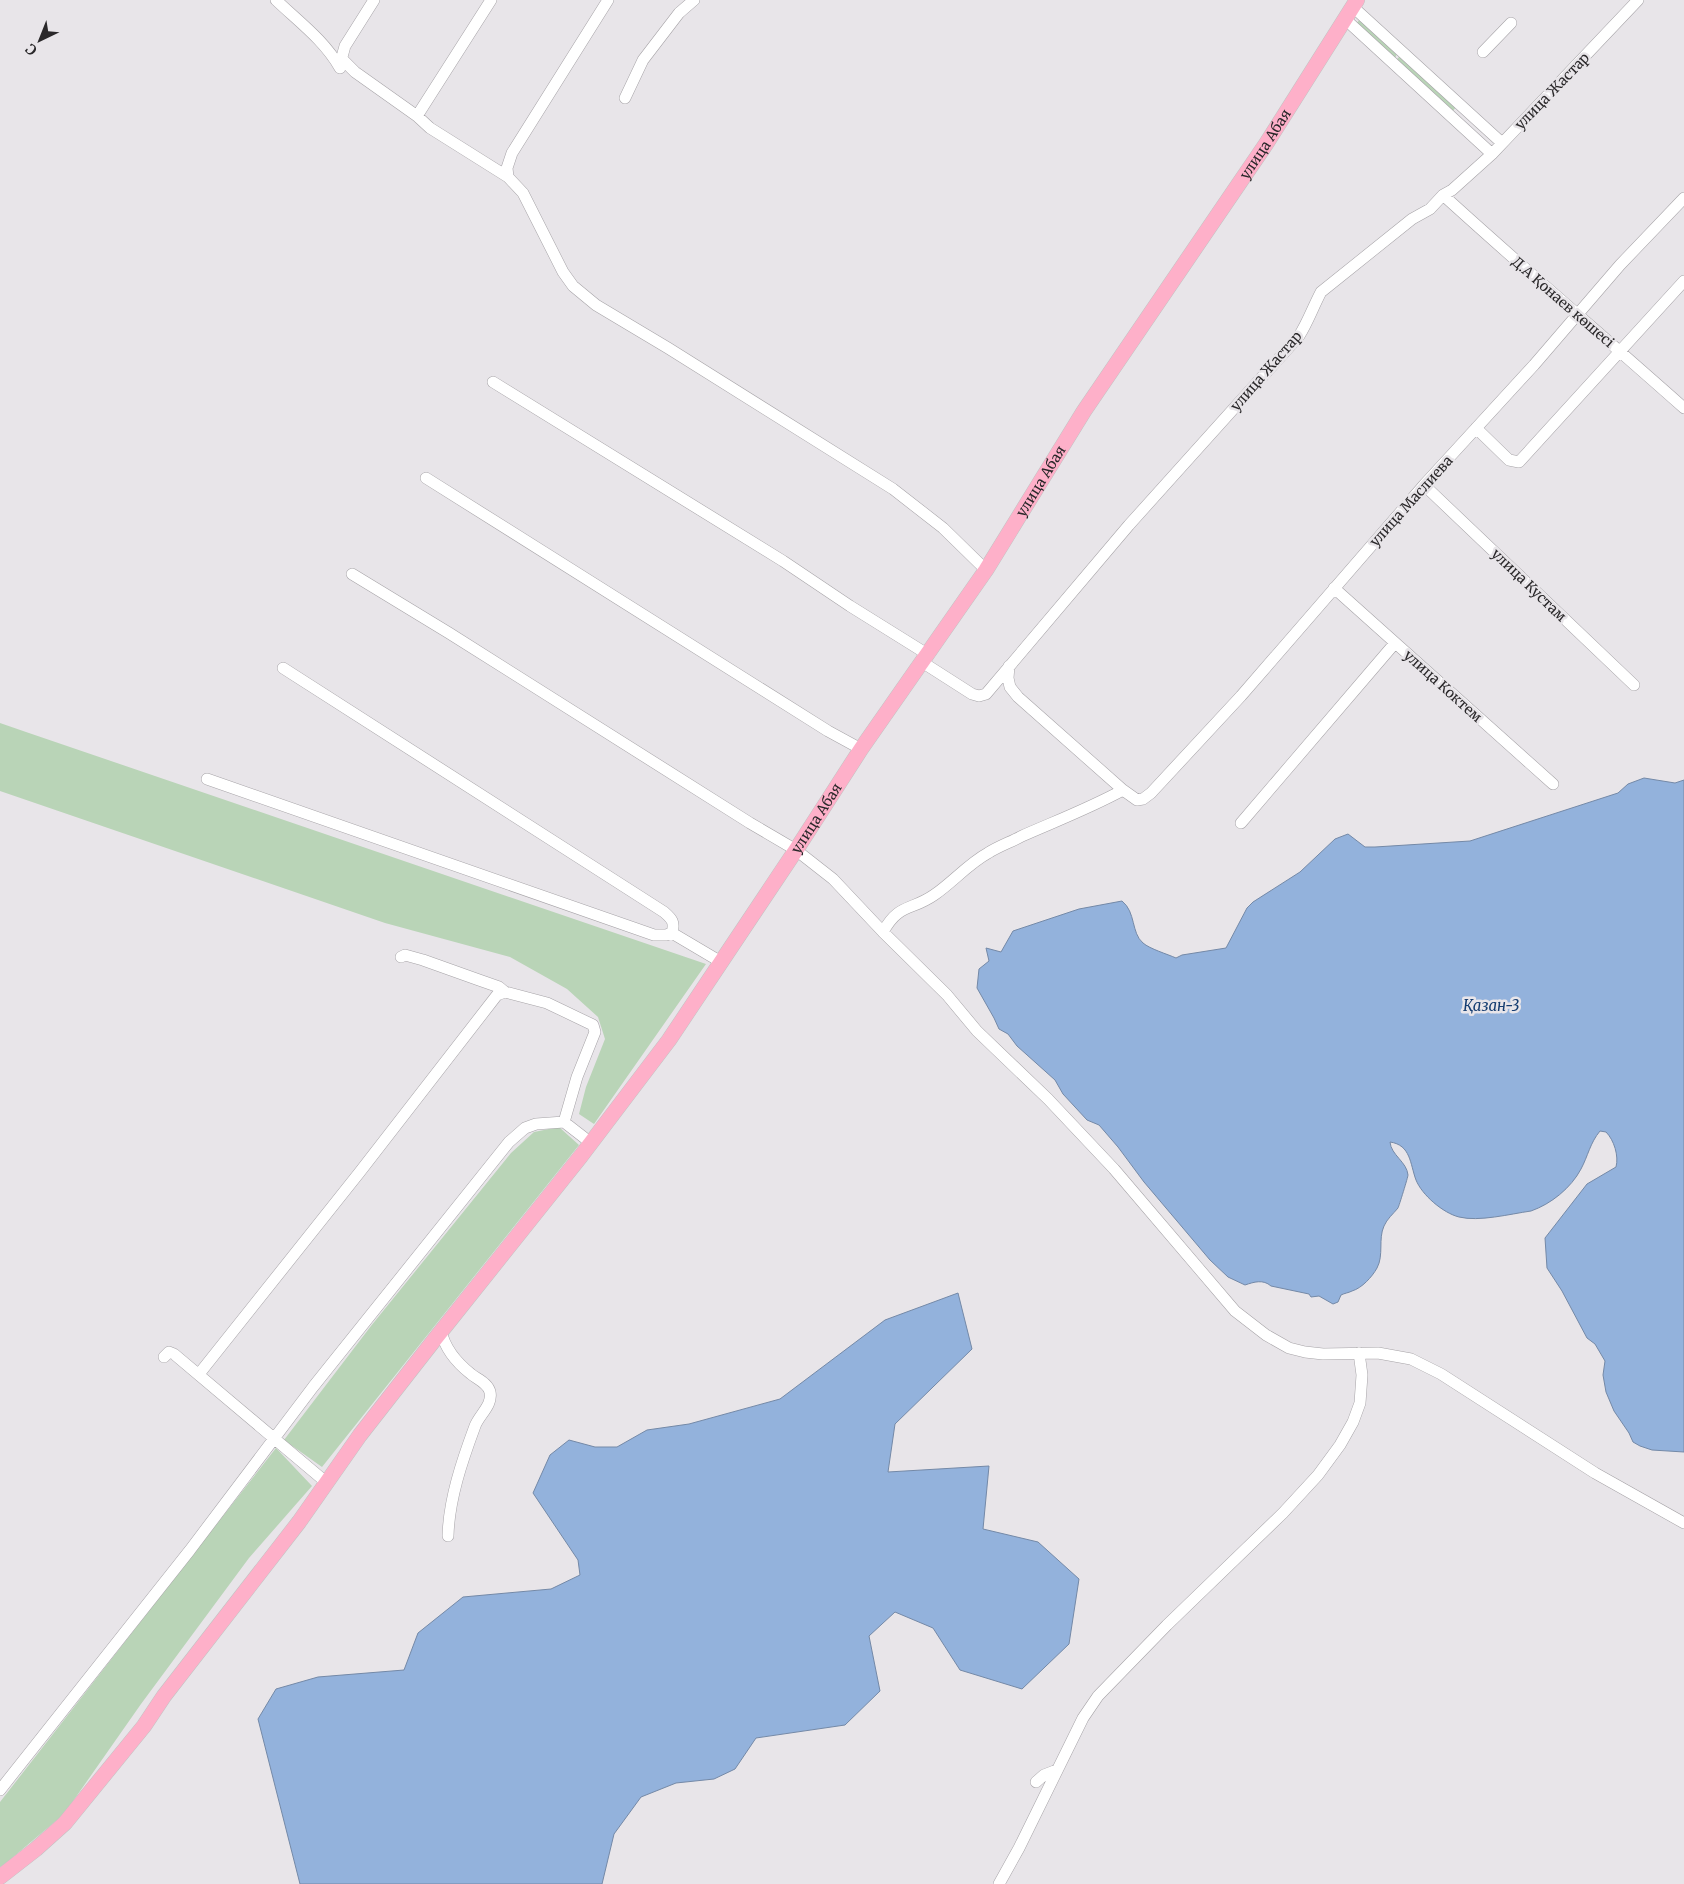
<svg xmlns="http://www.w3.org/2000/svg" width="1684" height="1884" font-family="Merriweather,serif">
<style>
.green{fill:#b9d4b7}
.water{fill:#93b2dc;stroke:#7489a7}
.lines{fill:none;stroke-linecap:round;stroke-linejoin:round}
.minor-casing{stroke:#a6a3a7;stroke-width:12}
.major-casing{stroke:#c3c3c3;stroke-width:16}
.minor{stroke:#fff;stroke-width:11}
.major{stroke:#feb0c9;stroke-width:15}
.labels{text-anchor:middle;stroke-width:5;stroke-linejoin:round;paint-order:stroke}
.street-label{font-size:14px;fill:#2a282a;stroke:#e8e5e9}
.water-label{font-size:15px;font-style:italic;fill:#153d71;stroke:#e8e5e9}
</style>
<rect width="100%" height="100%" fill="#e8e5e9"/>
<path class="green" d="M 1360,19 L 1397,54 L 1395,58 L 1356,24 Z
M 1400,56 L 1456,107 L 1452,112 L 1396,60 Z
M 0,723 L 26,732 L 706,964 L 594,1124 L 579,1114 L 586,1087 L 605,1039 L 598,1017 L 567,989 L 510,957 L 385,923 L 0,791 Z
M 559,1127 L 579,1145 L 322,1467 L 284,1440 L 371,1326 L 511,1153 L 534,1132 Z
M 276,1448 L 312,1486 L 249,1558 L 141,1704 L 64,1814 L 5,1864 L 0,1867 L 0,1802 Z"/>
<path class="water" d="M 1644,778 L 1675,783 L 1684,780 L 1684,1452 L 1652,1450 L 1640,1446 L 1633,1442 L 1629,1433 L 1614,1411 L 1606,1392 L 1603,1375 L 1605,1361 L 1595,1344 L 1587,1338 L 1562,1291 L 1547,1268 L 1545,1238 L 1587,1184 L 1616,1167 C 1619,1156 1614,1140 1606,1132 L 1600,1131 C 1590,1143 1588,1156 1581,1169 C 1571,1188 1551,1204 1531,1211 C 1510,1214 1479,1222 1459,1217 C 1443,1213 1422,1195 1416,1180 C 1410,1164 1411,1145 1390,1142 C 1391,1155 1407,1162 1408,1175 C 1408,1177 1399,1206 1398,1208 C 1393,1214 1387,1219 1384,1226 C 1378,1239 1384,1255 1377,1268 C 1372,1277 1362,1288 1352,1291 C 1348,1293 1345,1293 1341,1295 L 1338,1302 L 1333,1304 L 1319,1296 L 1311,1297 L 1309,1294 L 1271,1286 C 1263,1279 1254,1282 1245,1285 L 1228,1277 L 1210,1260 L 1144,1182 L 1118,1147 L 1099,1125 L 1087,1120 L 1063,1094 L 1055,1080 L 1017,1046 L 1008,1034 L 999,1029 L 994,1018 L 977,988 L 979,969 L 989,961 L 986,948 L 1001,952 L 1013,931 L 1079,909 L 1122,901 C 1136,912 1131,933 1143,943 C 1150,949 1167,954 1176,958 L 1182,955 L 1226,948 L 1247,908 L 1253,902 L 1300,872 L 1335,839 L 1348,834 L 1365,847 L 1375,847 L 1470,841 L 1618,793 L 1628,784 Z
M 958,1293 L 972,1349 L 895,1424 L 888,1472 L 989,1466 L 983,1529 L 1038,1542 L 1079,1579 L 1069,1644 L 1022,1689 L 960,1670 L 933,1628 L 895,1612 L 869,1636 L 880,1691 L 845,1725 L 756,1738 L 735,1769 L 714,1779 L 676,1783 L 641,1797 L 614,1834 L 602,1884 L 300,1884 L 258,1719 L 276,1689 L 318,1677 L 404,1670 L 418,1633 L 463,1597 L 551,1589 L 580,1575 L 578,1560 L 533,1493 L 550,1455 L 569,1440 L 595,1447 L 617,1447 L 647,1430 L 689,1424 L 780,1399 L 885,1320 Z"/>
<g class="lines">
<g class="minor-casing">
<path id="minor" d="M 276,0 C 299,22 324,40 340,68
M 1353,7 L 1502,143
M 1345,19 L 1492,154
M 1483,52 L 1511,23
M 341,58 L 355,72 L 417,116 L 430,128 L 508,177 L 523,193 L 563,272 L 573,286 L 596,305 L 668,348 L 893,489 L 943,528 L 986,570
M 340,64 L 345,46 L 374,0
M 625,98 L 643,60 L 679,13 L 694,0
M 417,116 L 491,0
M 508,177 L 507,168 L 512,153 L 608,0
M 1443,195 C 1522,267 1604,337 1684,408
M 493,382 L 783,561 L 850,606 L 927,654
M 1476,428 L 1509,460 L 1519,462 L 1684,281
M 426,478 L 828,731 L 861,749
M 1424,485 L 1634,685
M 352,574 L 449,633 L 750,823 L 796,850 L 833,879 L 883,932 L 947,995 L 977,1031 L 1048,1099 L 1114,1169 L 1235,1311 L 1266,1335 L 1289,1348 L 1305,1352 L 1323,1354 L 1378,1353 L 1411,1359 L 1441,1374 L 1595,1473 L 1684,1523
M 1334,588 L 1553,784
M 922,662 L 972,694 L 979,696 L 986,694 L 1129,525 L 1299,336 C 1308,322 1313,307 1321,292 L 1412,219 L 1430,209 L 1443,195 L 1452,190 L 1492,154 L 1638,0
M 1009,666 L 1008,678 L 1010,687 L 1018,697 L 1123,790 L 1137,800 L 1143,799 L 1151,793 L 1241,696 L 1424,485 L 1534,365 L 1620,265 L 1684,198
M 207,779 L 654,935 L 666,935 L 672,933 C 675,922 672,919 664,912 L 283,668
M 1241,823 L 1395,643
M 883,932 C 899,903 911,911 934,895 C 953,882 968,864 988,853 C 999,846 1011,842 1022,836 C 1056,821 1090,808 1123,790
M 672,933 L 721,962
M 401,957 L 405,955 L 423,960 L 479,980 L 499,987 L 505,992 L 547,1003 L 593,1025 L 595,1032 L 577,1077 L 564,1122
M 441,1331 C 445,1349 457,1363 471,1374 C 477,1379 488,1383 490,1392 C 493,1405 479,1415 475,1426 C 462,1461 449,1499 448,1536
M 164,1357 L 169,1352 L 174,1354 L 327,1483
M 199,1374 L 359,1173 L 497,995 L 505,992
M 1036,1782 L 1044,1775 L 1057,1770
M 0,1790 L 190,1550 L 313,1387 L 509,1142 L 525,1128 L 536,1124 L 564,1122 L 591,1143
M 999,1884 L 1019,1848 L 1083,1718 L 1098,1696 L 1167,1625 L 1283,1513 L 1318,1475 L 1340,1445 L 1353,1422 L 1360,1403 L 1362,1375 L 1359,1353"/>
</g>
<g class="major-casing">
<g id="major">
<path id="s1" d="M 0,1877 L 36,1849 L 65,1823 L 144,1726 L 164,1696 L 299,1522 L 360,1435 L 435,1339 L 581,1156 L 669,1040 L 796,850 L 861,749 L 986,570 L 1084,411 L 1266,144 L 1357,0"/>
</g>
</g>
<use href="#minor" class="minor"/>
<use href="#major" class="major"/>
</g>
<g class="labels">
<g class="street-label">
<text transform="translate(1552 91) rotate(-46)" y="5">улица Жастар</text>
<text dy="5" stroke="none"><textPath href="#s1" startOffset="2150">улица Абая</textPath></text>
<text transform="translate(1563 302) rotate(41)" y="5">Д.А Қонаев көшесі</text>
<text transform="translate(1266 371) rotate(-49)" y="5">улица Жастар</text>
<text dy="5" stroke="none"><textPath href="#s1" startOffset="1745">улица Абая</textPath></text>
<text transform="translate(1411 501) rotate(-48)" y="5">улица Маслиева</text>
<text transform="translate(1529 585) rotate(44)" y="5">улица Кустам</text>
<text transform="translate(1443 686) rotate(42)" y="5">улица Коктем</text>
<text dy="5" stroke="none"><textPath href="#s1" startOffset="1340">улица Абая</textPath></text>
</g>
<g class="water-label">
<text x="1491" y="1011">Қазан-3</text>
</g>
</g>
<g transform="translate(40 40) rotate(223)" stroke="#e8e5e9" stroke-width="4" paint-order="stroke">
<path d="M0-4L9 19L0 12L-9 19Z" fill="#2a282a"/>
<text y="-8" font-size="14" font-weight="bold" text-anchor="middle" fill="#2a282a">С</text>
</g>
</svg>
